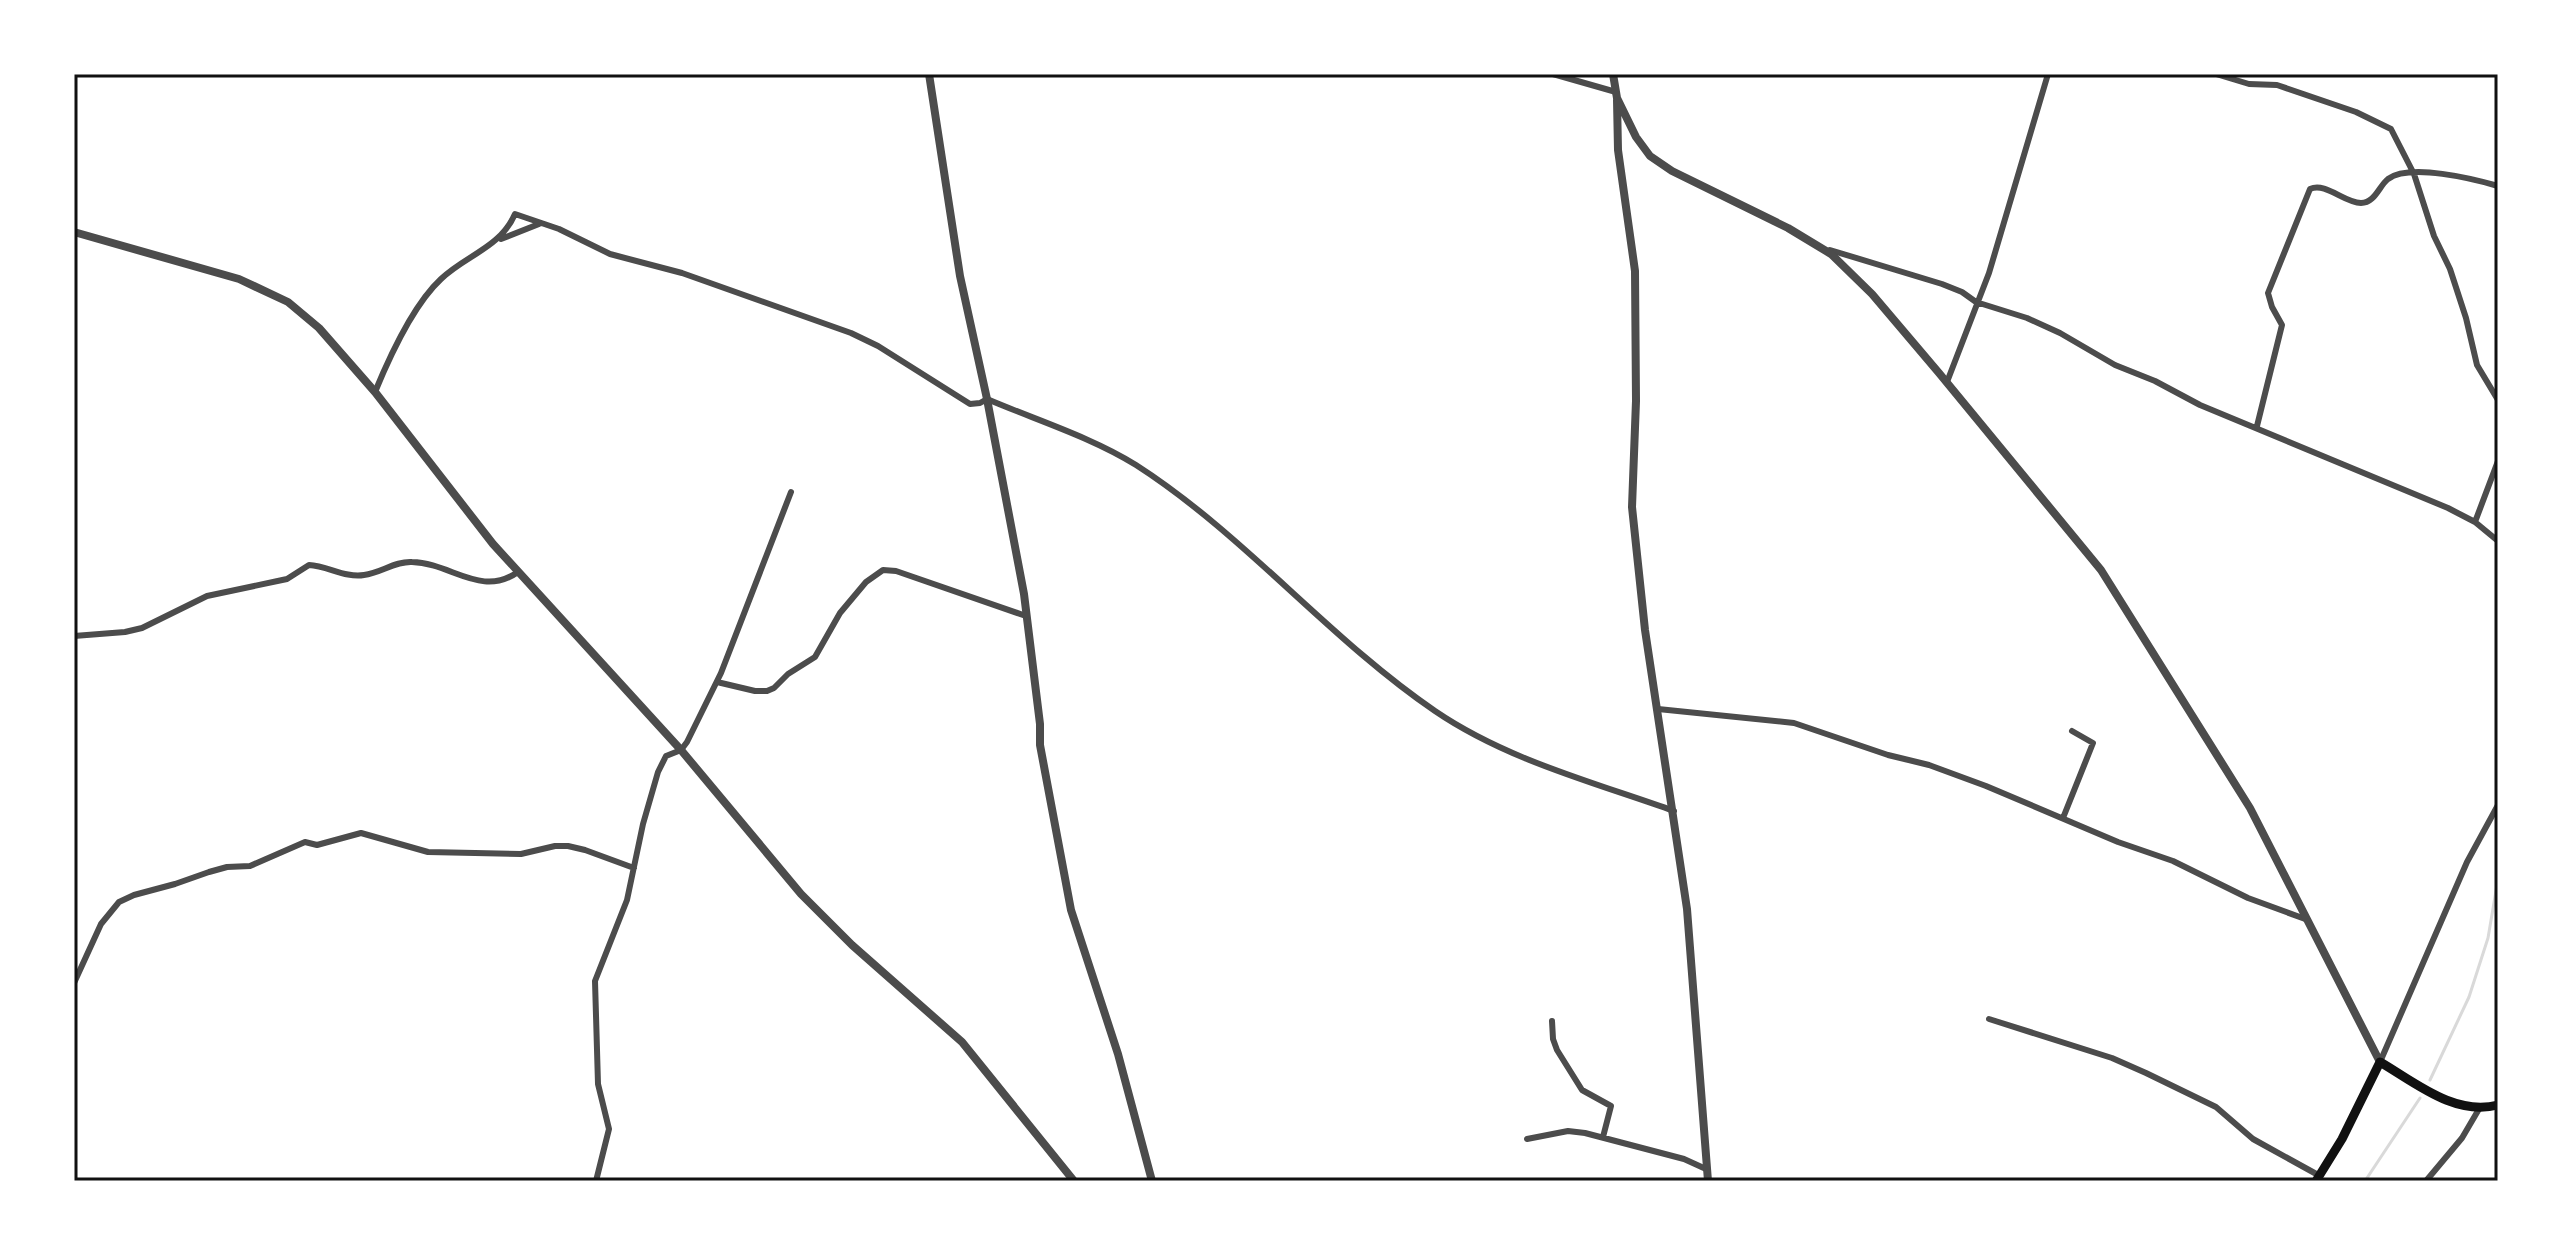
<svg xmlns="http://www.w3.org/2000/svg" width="2572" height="1255" font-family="'Source Serif 4',serif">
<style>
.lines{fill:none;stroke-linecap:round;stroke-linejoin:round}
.stream{stroke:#d9d9d9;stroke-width:3}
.minor{stroke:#4c4c4c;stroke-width:6}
.tertiary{stroke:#4c4c4c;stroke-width:8}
.secondary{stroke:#111;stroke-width:9}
.neatline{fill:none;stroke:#111;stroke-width:3}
</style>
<rect width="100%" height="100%" fill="#fff"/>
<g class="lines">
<path class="stream" d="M 2430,1080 L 2469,997 L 2488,938 L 2498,879
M 2365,1181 L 2420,1098"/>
<path class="minor" d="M 1553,74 L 1616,92
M 2216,74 L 2249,84 L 2277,85 L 2356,112 L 2391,129 L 2414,174 L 2434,236 L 2450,269 L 2466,318 L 2477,365 L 2498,400
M 501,239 L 539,224
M 1830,250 L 1942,284 L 1962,292 L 1976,302 L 2027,318 L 2060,333 L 2115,365 L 2155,381 L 2200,405 L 2448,508 L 2475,522 L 2498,541
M 1947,382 L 1989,273 L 2048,74
M 375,392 C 389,358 414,304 441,279 C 466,255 500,248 515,214 L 559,229 L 610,254 L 682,273 L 851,333 L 878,346 L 970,404 L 980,403 L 987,399 C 1036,420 1091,437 1136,465 C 1245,535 1328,638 1435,711 C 1507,760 1593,782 1674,811
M 2257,426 L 2282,325 L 2272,307 L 2268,293 L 2310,189 C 2326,182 2344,203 2361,203 C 2375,203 2379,186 2388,179 C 2410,163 2474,179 2498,186
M 2475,522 L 2498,461
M 74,636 L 125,632 L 142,628 L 207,596 L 287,579 L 309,565 C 328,566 345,578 364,575 C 381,573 395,561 412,562 C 451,563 481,598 518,572
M 717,682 L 755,691 L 767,691 L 774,688 L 788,674 L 815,657 L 840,613 L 866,582 L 883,570 L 896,571 L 1026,616
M 1658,709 L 1794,723 L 1888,755 L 1929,765 L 1986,786 L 2118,842 L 2173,861 L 2248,898 L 2308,920
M 2063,818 L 2093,743 L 2072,731
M 74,983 L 101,924 L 119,902 L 134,895 L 175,884 L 209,872 L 227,867 L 250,866 L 305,842 L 317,845 L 361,833 L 428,852 L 521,854 L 555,846 L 568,846 L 585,850 L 634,868
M 1989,1019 L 2112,1058 L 2146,1073 L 2216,1107 L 2253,1139 L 2320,1176
M 1552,1021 L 1553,1039 L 1557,1050 L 1582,1090 L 1611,1106 L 1603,1137
M 2380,1062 L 2467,862 L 2498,805
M 1527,1139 L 1568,1131 L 1585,1133 L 1684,1159 L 1706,1169
M 596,1181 L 609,1129 L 598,1084 L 595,981 L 627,900 L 643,824 L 658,772 L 666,756 L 681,750 L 687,742 L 721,673 L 791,492
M 2426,1181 L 2462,1138 L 2479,1109"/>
<path class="tertiary" d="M 929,74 L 960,276 L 987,399 L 1024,594 L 1040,724 L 1040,745 L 1071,910 L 1118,1054 L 1152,1181
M 1613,74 L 1617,98 L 1636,137 L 1650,156 L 1672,171 L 1788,228 L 1831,254 L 1872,294 L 1939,373 L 2101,570 L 2250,808 L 2380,1062
M 1617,100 L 1618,150 L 1635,271 L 1636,401 L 1632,507 L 1645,630 L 1687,909 L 1708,1181
M 74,232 L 239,279 L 288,302 L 319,328 L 375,392 L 493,544 L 681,750 L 801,894 L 852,945 L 962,1042 L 1074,1181"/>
<path class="secondary" d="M 2316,1181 L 2342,1139 L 2380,1062 C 2416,1083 2454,1116 2498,1105"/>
</g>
<rect width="2572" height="1255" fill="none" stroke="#ffffff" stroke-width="152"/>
<rect x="76" y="76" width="2420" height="1103" class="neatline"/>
</svg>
